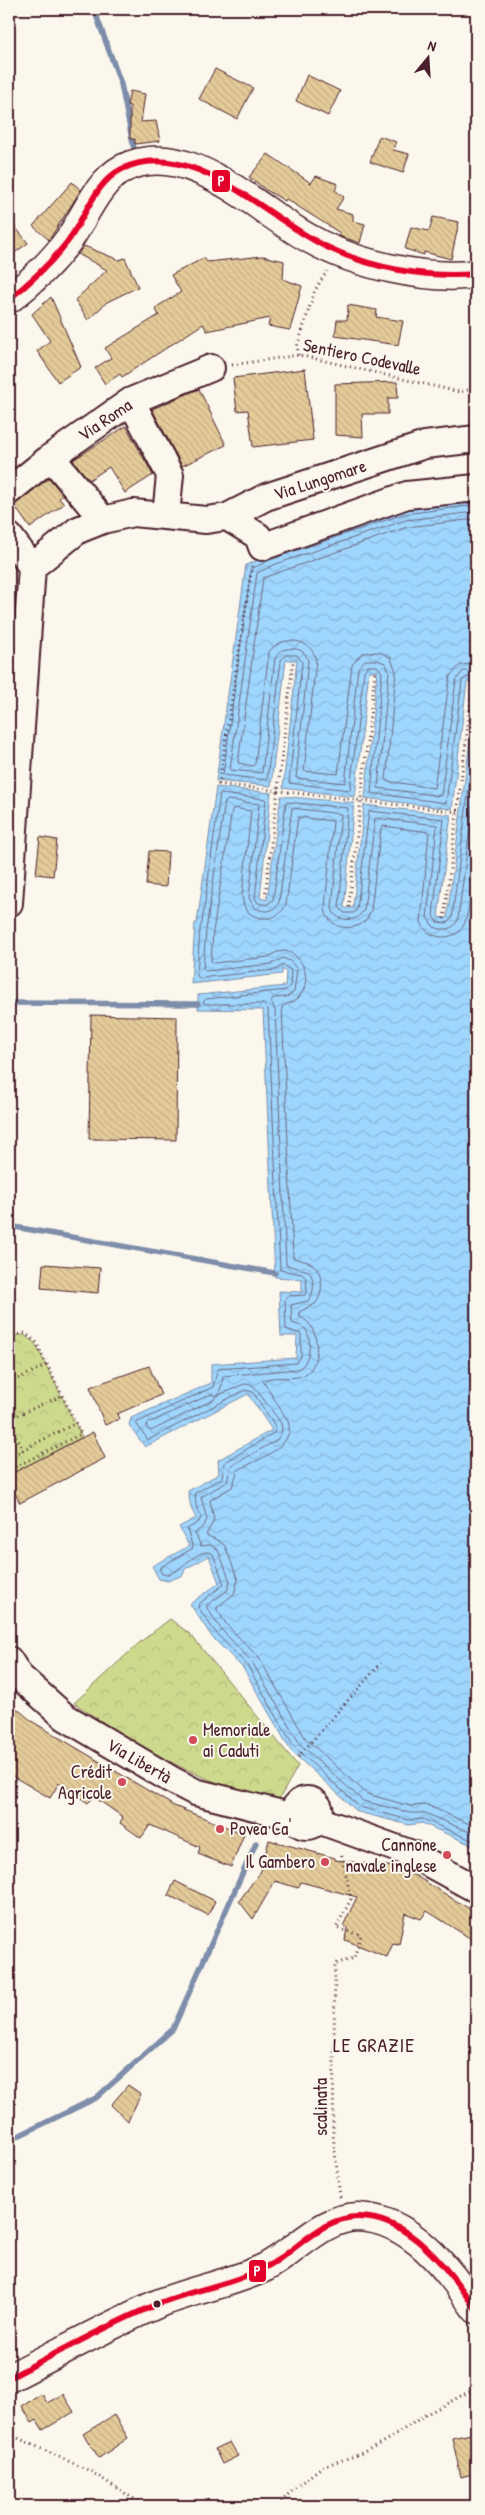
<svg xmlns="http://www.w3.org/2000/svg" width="485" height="2515" font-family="'Patrick Hand',sans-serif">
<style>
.park{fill:url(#park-crowns);stroke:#8c7c5c}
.water{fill:url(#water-waves);stroke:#7d8daa}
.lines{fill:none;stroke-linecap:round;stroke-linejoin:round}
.shore{stroke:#6c687f;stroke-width:1}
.stream{stroke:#7d8daa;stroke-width:5.5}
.building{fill:url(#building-back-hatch);stroke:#4a1f2b}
.minor-casing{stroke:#4a1f2b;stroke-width:30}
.major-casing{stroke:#4a1f2b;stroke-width:31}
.path{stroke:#4a1f2b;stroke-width:3;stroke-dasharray:1 4;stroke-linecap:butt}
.minor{stroke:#fbf7ec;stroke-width:26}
.major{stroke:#fbf7ec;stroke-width:28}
.bus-1-casing{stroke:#fbf7ec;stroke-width:10}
.bus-1{stroke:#e4002b;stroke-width:6}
.poi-dot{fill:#d1495b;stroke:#fbf7ec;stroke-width:2}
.bus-dot{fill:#4a1f2b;stroke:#fbf7ec;stroke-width:2}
.labels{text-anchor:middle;stroke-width:4;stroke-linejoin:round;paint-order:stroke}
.street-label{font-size:18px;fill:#4a1f2b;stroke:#fbf7ec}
.poi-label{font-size:18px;fill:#4a1f2b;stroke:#fbf7ec;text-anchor:end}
.quarter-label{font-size:20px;letter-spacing:1px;fill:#4a1f2b;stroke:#fbf7ec}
.line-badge{stroke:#fbf7ec;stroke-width:2}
.badge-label{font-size:14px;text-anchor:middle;font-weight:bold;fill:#fff}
</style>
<defs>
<pattern id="park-crowns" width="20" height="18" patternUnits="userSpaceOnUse" patternTransform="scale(1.25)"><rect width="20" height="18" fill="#cdda8e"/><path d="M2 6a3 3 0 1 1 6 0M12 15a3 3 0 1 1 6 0" fill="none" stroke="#b2bb7b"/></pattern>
<pattern id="water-waves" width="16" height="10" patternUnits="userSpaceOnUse" patternTransform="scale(1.25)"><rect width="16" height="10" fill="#9fd6fe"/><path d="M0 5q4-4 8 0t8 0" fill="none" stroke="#8ab7da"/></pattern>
<pattern id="building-back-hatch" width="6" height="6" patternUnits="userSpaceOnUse" patternTransform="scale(1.25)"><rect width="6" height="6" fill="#e4cc9a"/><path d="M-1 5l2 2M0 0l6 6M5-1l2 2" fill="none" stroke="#c5af85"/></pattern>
</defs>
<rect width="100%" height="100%" fill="#fbf7ec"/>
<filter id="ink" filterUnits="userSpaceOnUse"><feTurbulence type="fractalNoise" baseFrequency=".02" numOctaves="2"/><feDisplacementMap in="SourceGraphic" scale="10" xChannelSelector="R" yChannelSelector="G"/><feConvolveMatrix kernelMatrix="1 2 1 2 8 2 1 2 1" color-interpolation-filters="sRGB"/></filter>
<g filter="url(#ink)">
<path class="park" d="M 20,589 L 16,662 L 9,658 L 9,601 Z
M 14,1335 L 24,1335 L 35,1343 L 82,1437 L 9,1475 L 9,1338 Z
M 170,1619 L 190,1634 L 298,1766 L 278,1801 C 200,1784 139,1747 74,1703 L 139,1643 Z"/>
<path class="water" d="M 476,500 L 476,683 L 467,682 L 452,809 L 365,798 L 377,671 L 369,671 L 355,797 L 283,788 L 297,660 L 286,660 L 271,786 L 216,781 L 246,565 L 272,554 L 403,509 Z
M 476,694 L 476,1847 L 422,1823 L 409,1825 L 358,1812 L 291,1751 L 243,1668 L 212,1637 L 190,1604 L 219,1583 L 209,1556 L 185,1569 L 183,1575 L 168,1581 L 159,1579 L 152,1566 L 189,1546 L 179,1527 L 196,1518 L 191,1508 L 188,1491 L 219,1474 L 218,1460 L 272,1430 L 248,1394 L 145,1447 L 129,1425 L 131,1418 L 211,1383 L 211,1364 L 296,1358 L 297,1336 L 281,1336 L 279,1291 L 302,1292 L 302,1279 L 275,1277 L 263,1010 L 198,1009 L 198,995 L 285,986 L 286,972 L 282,969 L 282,974 L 191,984 L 195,923 L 197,923 L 216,787 L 271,793 L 260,898 L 267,900 L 281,796 L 354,803 L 344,908 L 353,908 L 364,805 L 451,815 L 438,917 L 447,918 Z"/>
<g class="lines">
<path class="shore" d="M 476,505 L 404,514 L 274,558 L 251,569 L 223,775 L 267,780 L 281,660 L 286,655 L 297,655 L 302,662 L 289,783 L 350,790 L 364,671 L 368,666 L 377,666 L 382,672 L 371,793 L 446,803 L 462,681 L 467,677 L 476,678
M 476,512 L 406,520 L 276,564 L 257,573 L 230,770 L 262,773 L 275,658 L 282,650 C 294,647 305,648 308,661 L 296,778 L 345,783 L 358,668 L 365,660 L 377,660 L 385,663 L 389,671 L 378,788 L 441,796 L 456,680 L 463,671 L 476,671
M 476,519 L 407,527 L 263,578 L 238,763 L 253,766 L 255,764 L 269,652 C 281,634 313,638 316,661 L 304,771 L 338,774 L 352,665 L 362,653 L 380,652 L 390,657 L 396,671 L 386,781 L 434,788 L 450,676 L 460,665 L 476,664
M 476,733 L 452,918 L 447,923 L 437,922 L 433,916 L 444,819 L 369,811 L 357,909 L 354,913 L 344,913 L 339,907 L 348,808 L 286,802 L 273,900 L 266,905 L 258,903 L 255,898 L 266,799 L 220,794 L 202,923 L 200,928 L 197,976 L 199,978 L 275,970 L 283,965 L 291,971 L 290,986 L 286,990 L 206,999 L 203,1002 L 206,1004 L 263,1004 L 268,1009 L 280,1270 L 302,1274 L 306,1278 L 307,1291 L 305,1295 L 287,1296 L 285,1299 L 286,1329 L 301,1334 L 301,1357 L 296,1363 L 218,1369 L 213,1387 L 136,1423 L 148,1440 L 245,1390 L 253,1392 L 275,1426 L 275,1432 L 224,1463 L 222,1478 L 195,1493 L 196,1506 L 201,1517 L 199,1522 L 187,1529 L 193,1548 L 161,1567 L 160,1570 L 162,1574 C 179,1578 197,1544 213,1554 L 224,1584 L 199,1604 L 198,1607 L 216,1633 L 247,1665 L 295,1748 L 360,1807 L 409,1820 L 423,1819 L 476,1842
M 476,782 L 458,919 C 454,930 444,931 434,927 L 427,918 L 437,825 L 375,818 L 364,910 L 357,918 C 346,921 335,920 332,908 L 341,814 L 292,808 L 279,902 C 274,913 264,913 254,907 L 249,898 L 259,804 L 228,800 L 225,802 L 206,930 L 203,969 L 206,971 L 272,964 L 283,958 L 290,961 L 297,969 L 294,992 L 287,997 L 273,998 L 271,1001 L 275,1010 L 286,1265 L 309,1271 C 315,1280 315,1293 308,1301 L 291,1305 L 292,1323 C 297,1325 303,1325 306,1330 C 313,1341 309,1366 297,1369 L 223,1376 L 222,1385 L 217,1396 L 244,1384 L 253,1385 L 281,1423 L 282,1431 L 277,1440 L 231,1466 L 227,1482 L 201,1497 L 207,1519 L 204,1526 L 195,1533 L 201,1546 L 210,1545 L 218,1550 L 230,1581 L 227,1591 L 207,1605 L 207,1608 L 221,1629 L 252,1662 L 300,1744 L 363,1801 L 410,1813 L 425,1813 L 476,1835
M 476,840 C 474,857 471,917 462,928 C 457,935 450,937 442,937 C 431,936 425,932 421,922 L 429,832 L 383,826 L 381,828 L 371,910 L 367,919 L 360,925 C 344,931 327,926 325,908 L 333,821 L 298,817 L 286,904 C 279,920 263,922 249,913 L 244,906 L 242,896 L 251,811 L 234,808 L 232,810 L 213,932 L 211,961 L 214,963 L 268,957 L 277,952 L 285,951 C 305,955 313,983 298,998 C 294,1003 286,1003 282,1007 L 293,1257 C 298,1261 306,1260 312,1264 C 324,1272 324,1294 315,1304 L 299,1312 L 300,1317 C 321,1325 322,1366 304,1375 C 292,1381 273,1374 263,1381 L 288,1421 C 297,1447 256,1460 238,1470 L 232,1487 L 210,1500 L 214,1520 L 206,1535 L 219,1541 L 225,1546 L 238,1580 L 234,1594 L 217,1607 L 217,1610 L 227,1625 L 259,1658 L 306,1739 L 367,1794 L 410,1806 L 427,1805 L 476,1827
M 212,1394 L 215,1395 L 215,1399 L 151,1431 L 146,1427 L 147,1424 Z"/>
<path class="stream" d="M 94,9 L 121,84 L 134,149
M 9,1003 L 198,1004
M 9,1226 L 275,1273
M 9,2144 L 10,2140 L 96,2098 L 173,2029 L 256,1843"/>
</g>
<path class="building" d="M 215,69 L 253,88 L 237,119 L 199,99 Z
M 307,75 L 340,91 L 328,116 L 296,101 Z
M 130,91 L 145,94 L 141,122 L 156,121 L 160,141 L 135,144 L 135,139 L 130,139 L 130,106 L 127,105 Z
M 379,136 L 396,142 L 393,150 L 409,154 L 403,173 L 370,162 Z
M 268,154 L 311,183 L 316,176 L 338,184 L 335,190 L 344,197 L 336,209 L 353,214 L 353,221 L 365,224 L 360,243 L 339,236 L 340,233 L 286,199 L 285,201 L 266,190 L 249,177 Z
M 72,182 L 81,190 L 49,240 L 33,226 Z
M 433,217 L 459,222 L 451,259 L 424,252 L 424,255 L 405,249 L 411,227 L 429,231 Z
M 9,219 L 28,243 L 9,257 Z
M 84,246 L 119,260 L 125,258 L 138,287 L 107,302 L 88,320 L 75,300 L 107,270 L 78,254 Z
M 263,256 L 284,261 L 283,279 L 302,286 L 290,330 L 268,326 L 270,318 L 207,331 L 203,324 L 122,377 L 120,374 L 105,384 L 95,368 L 111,358 L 105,348 L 159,315 L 155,308 L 181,292 L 171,275 L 204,258 L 207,262 Z
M 51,297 L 81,367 L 58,382 L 37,351 L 50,341 L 32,314 Z
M 348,305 L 377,310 L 376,317 L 403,321 L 398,345 L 335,336 L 337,320 L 347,320 Z
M 305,369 L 313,440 L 253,447 L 248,410 L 237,411 L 233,378 Z
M 397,382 L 398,398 L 388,398 L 388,414 L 362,414 L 363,437 L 335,435 L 335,384 Z
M 199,389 L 226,445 L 182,466 L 152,409 Z
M 126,426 L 153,475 L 125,493 L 109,467 L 89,480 L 73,460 Z
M 49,478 L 63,495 L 59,498 L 64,504 L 30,528 L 14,505 Z
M 40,837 L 57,840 L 53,876 L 36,874 Z
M 149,851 L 168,852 L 166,887 L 146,885 Z
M 91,1015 L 177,1017 L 176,1140 L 89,1139 Z
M 43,1264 L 100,1268 L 98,1293 L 41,1288 Z
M 149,1366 L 161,1395 L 117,1414 L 119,1419 L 105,1425 L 90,1387 Z
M 93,1432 L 105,1458 L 20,1503 L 9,1482 L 9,1475 Z
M 9,1702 L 33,1722 L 174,1806 L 244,1834 L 231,1867 L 198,1854 L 200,1847 L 150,1825 L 141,1838 L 120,1823 L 123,1817 L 94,1797 L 88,1803 L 59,1783 L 50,1798 L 9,1774 Z
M 269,1840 L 335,1858 L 335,1860 L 388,1866 L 416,1876 L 476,1913 L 476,1942 L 427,1911 L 421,1919 L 405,1913 L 399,1944 L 393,1943 L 387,1957 L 345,1940 L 347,1927 L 343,1926 L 357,1897 L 301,1882 L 298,1888 L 275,1881 L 253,1919 L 239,1901 L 261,1871 Z
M 175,1881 L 215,1901 L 208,1915 L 168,1895 Z
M 128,2085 L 141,2094 L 128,2121 L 111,2105 Z
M 42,2394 L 47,2403 L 63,2394 L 74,2412 L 43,2430 L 37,2420 L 32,2423 L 22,2406 Z
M 114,2415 L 128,2438 L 99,2458 L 83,2434 Z
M 476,2433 L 476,2473 L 461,2477 L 452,2438 Z
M 230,2442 L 238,2456 L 222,2464 L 215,2449 Z"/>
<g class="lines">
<g class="minor-casing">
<path id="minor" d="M 131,401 L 170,475 L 166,516
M 51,457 L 103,520
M 9,491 L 51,457 L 131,401 L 211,368
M 227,517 L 258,536 L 262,547 L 407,495 L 476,488
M 9,536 L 32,567 L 9,903
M 32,567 L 78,530 L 103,520 L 133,513 L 206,520 L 227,517 L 266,497 L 425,445 L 476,439
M 9,1660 L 19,1676 L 65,1717 L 170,1779 L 195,1792 L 294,1817
M294 1813a13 13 0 1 1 26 0a13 13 0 1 1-26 0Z
M 318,1820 L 412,1854 L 476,1889"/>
</g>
<g class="major-casing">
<path id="major" d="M 9,299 C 33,281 52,263 70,238 C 85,216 98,182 122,169 C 188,135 258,212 312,240 C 355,264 427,281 476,274
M 9,2378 C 57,2354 105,2327 155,2305 C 190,2290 231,2284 266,2267 C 295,2252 323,2217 358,2217 C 412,2219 448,2270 476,2309"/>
</g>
<path class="path" d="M 299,355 L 297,347 L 315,290 L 327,271
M 232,365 L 299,355 L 459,392 L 476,388
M 252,566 L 219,784 L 459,812
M 265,897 L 293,662
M 349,907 L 375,672
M 444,919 L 473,684
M 9,1335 L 25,1333 L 36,1342 L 81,1434 L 9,1470
M 9,1383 L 47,1365
M 9,1419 L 61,1396
M 9,1423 L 23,1450
M 9,1457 L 76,1423
M 298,1757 L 381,1663
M 340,2197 L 333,2134 L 335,1964 L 354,1958 L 361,1935 L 336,1928 L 351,1899 L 341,1852
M 9,2434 L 90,2471 L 145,2506
M 278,2506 L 292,2490 L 323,2466 L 358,2455 L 392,2437 L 425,2415 L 476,2388"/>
<use href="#minor" class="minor"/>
<use href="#major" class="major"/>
<g class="bus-1-casing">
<path id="bus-1" d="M 9,299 C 31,282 51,263 68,241 C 85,218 95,182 122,169 C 193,135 269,221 329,248 C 374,269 426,278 476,274
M 9,2378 C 57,2353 105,2326 155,2305 C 191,2290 231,2285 266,2267 C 296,2252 321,2217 358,2217 C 411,2217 448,2270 476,2309"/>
</g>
<use href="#bus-1" class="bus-1"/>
</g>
</g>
<g class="poi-dot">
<circle cx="193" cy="1740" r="5"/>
<circle cx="122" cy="1782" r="5"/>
<circle cx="220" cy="1829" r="5"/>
<circle cx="447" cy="1855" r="5"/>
<circle cx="325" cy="1862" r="5"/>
</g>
<circle class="bus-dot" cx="157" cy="2304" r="4.5"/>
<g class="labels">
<g class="street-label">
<text transform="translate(362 357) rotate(12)" y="6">Sentiero Codevalle</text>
<text transform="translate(105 420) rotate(-34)" y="6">Via Roma</text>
<text transform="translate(320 480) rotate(-18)" y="6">Via Lungomare</text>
<text transform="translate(139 1761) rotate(30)" y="6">Via Libertà</text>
<text transform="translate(321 2107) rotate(-90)" y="6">scalinata</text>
</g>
<g class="poi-label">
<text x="203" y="1736" text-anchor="start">Memoriale<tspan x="203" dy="21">ai Caduti</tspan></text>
<text x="112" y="1778">Crédit<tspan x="112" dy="21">Agricole</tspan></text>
<text x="230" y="1835" text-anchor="start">Povea Ca'</text>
<text x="437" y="1851">Cannone<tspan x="437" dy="21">navale inglese</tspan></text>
<text x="315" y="1868">Il Gambero</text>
</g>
<g class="quarter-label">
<text x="374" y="2052">LE GRAZIE</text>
</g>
</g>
<g class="line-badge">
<rect x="211" y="169" width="20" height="24" rx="5" fill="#e4002b"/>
<rect x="248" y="2259" width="19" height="24" rx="5" fill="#e4002b"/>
</g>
<g class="badge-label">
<text x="221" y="186">P</text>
<text x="257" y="2276">P</text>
</g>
<rect width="485" height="2515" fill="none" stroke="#fbf7ec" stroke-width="30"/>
<rect x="15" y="15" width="455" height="2485" fill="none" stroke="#4a1f2b" stroke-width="2" filter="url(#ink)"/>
<g transform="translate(428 58) rotate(18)" stroke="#fbf7ec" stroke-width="4" paint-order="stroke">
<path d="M0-4L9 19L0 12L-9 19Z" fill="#4a1f2b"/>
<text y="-8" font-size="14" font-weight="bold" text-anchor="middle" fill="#4a1f2b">N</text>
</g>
</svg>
